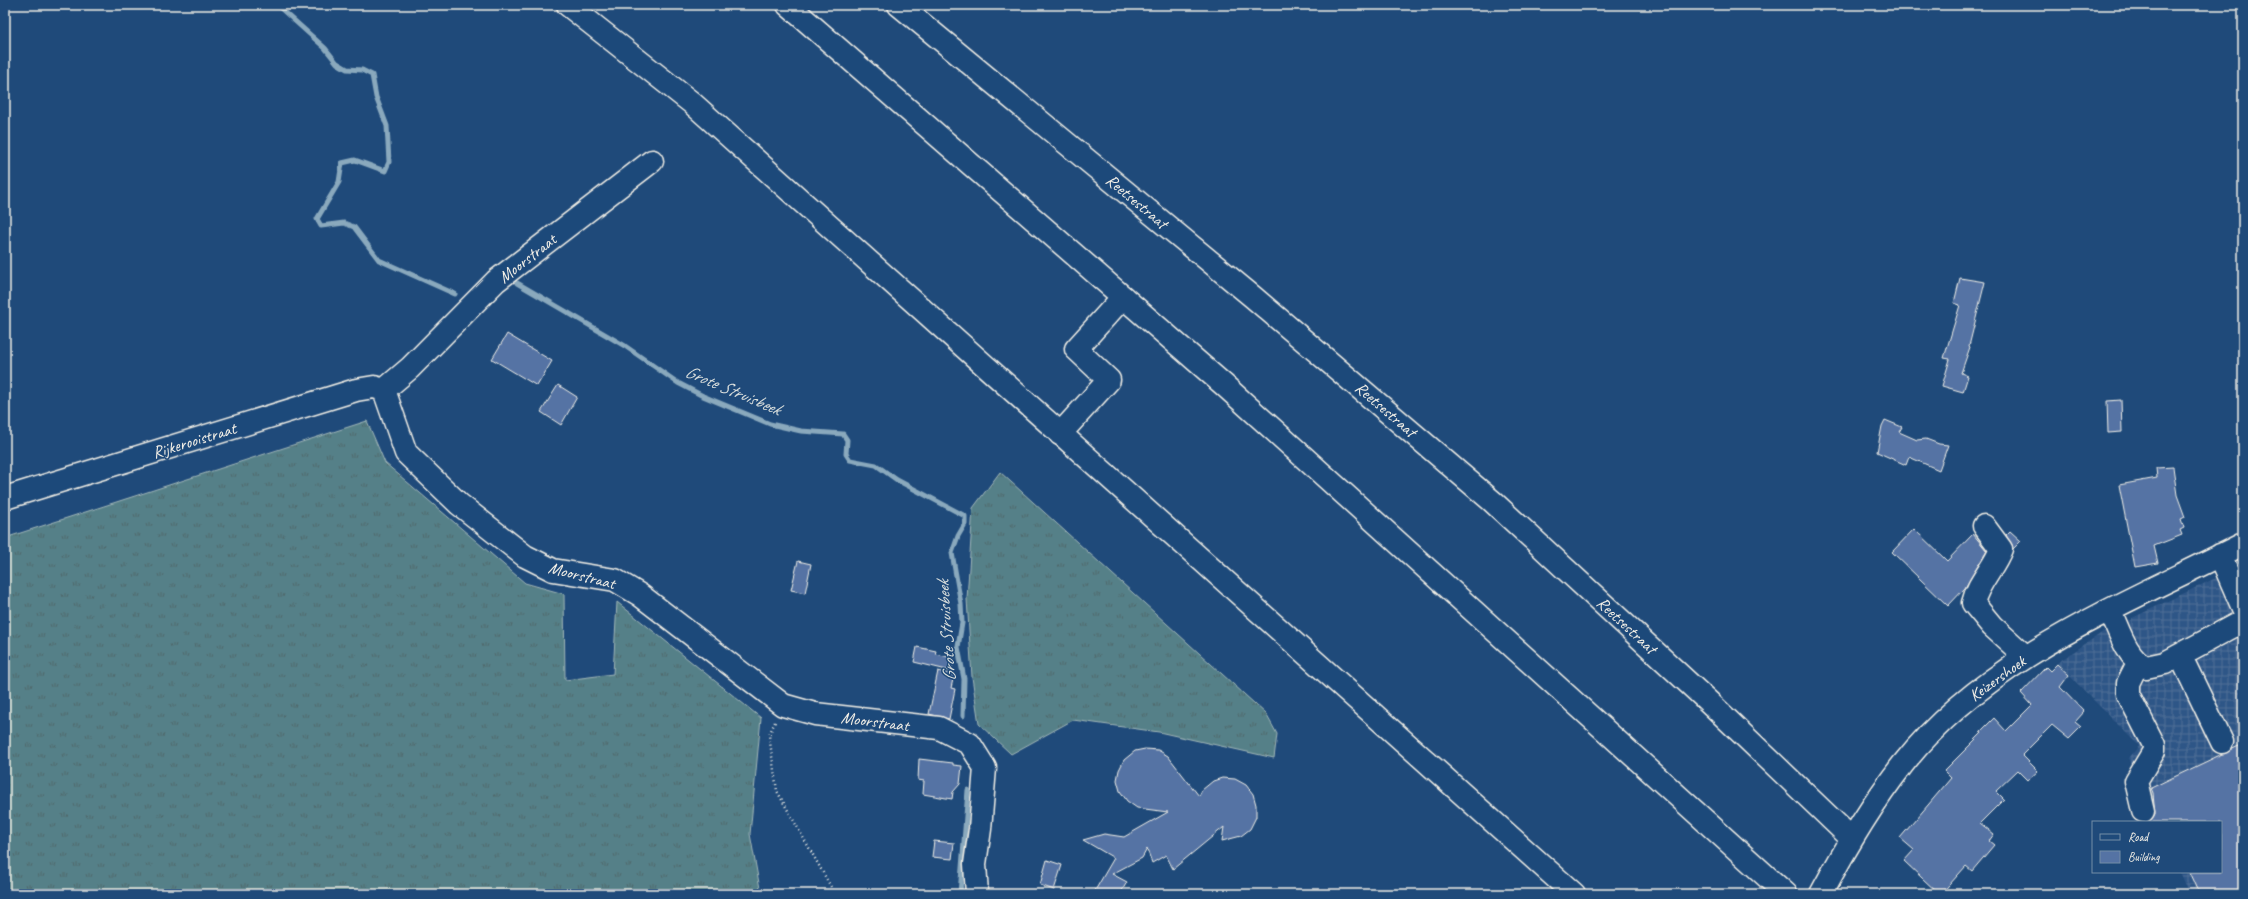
<svg xmlns="http://www.w3.org/2000/svg" width="2248" height="899" font-family="Caveat,sans-serif">
<style>
.industrial{fill:url(#industrial-grid)}
.grass{fill:url(#grass-tufts);stroke:#a4b8b8}
.lines{fill:none;stroke-linecap:round;stroke-linejoin:round}
.stream{stroke:#8aa9bd;stroke-width:5}
.building{fill:#5573a4;stroke:#f4f1e8}
.minor-casing{stroke:#f4f1e8;stroke-width:25}
.highway-casing{stroke:#f4f1e8;stroke-width:25}
.path{stroke:#f4f1e8;stroke-width:2.5;stroke-dasharray:1 3;stroke-linecap:butt}
.minor{stroke:#1f4a7a;stroke-width:22}
.highway{stroke:#1f4a7a;stroke-width:22}
.labels{text-anchor:middle;stroke-width:3;stroke-linejoin:round;paint-order:stroke}
.street-label{font-size:17px;fill:#f4f1e8;stroke:#1f4a7a}
.water-label{font-size:18px;font-style:italic;fill:#dadfdd;stroke:#1f4a7a}
</style>
<defs>
<pattern id="industrial-grid" width="8" height="8" patternUnits="userSpaceOnUse"><rect width="8" height="8" fill="#2f5687"/><path d="M0 4h8M4 0v8" fill="none" stroke="#4e6f98"/></pattern>
<pattern id="grass-tufts" width="24" height="20" patternUnits="userSpaceOnUse"><rect width="24" height="20" fill="#548088"/><path d="M3 7l-1-3M5 7V3M7 7l1-3M15 17l-1-3M17 17v-4M19 17l1-3" fill="none" stroke="#4f676a"/></pattern>
</defs>
<rect width="100%" height="100%" fill="#1f4a7a"/>
<filter id="ink" filterUnits="userSpaceOnUse"><feTurbulence type="fractalNoise" baseFrequency=".025" numOctaves="2"/><feDisplacementMap in="SourceGraphic" scale="8" xChannelSelector="R" yChannelSelector="G"/><feConvolveMatrix kernelMatrix="1 2 1 2 8 2 1 2 1" color-interpolation-filters="sRGB"/></filter>
<g filter="url(#ink)">
<path class="industrial" d="M 2243,565 L 2243,894 L 2190,894 L 2180,872 L 2221,872 L 2221,822 L 2158,822 L 2129,758 L 2139,746 L 2057,663 L 2103,632 Z"/>
<path class="grass" d="M 367,421 L 385,463 L 525,583 L 564,594 L 565,680 L 613,674 L 617,602 L 761,718 L 750,834 L 761,894 L 5,894 L 5,538 Z
M 1000,472 L 1266,714 L 1277,734 L 1274,758 L 1159,732 L 1073,720 L 1011,754 L 979,724 L 972,677 L 967,599 L 973,508 Z"/>
<g class="lines">
<path class="stream" d="M 277,5 L 325,48 L 337,63 L 347,69 L 362,70 L 372,75 L 376,97 L 387,126 L 389,162 L 385,171 L 355,160 L 342,163 L 339,182 L 317,219 L 321,226 L 344,223 L 354,227 L 379,260 L 455,294
M 517,283 L 625,346 L 678,383 L 703,396 L 770,424 L 801,431 L 843,434 L 847,440 L 846,454 L 850,460 L 876,465 L 897,480 L 965,516 L 965,524 L 958,536 L 952,553 L 961,604 L 962,623 L 958,647 L 964,679 L 963,716
M 960,894 L 968,790"/>
</g>
<path class="building" d="M 1960,278 L 1985,282 L 1969,346 L 1970,347 L 1961,373 L 1968,376 L 1963,392 L 1942,386 L 1950,359 L 1944,358 L 1960,305 L 1954,303 Z
M 507,334 L 552,361 L 537,386 L 492,359 Z
M 558,385 L 577,397 L 561,425 L 541,412 Z
M 2121,400 L 2122,432 L 2108,433 L 2107,401 Z
M 1885,420 L 1902,427 L 1899,432 L 1917,440 L 1926,439 L 1939,444 L 1948,445 L 1939,470 L 1909,457 L 1906,465 L 1877,452 L 1882,426 Z
M 2173,467 L 2177,495 L 2185,517 L 2181,519 L 2184,528 L 2180,530 L 2182,535 L 2154,546 L 2158,563 L 2135,567 L 2119,485 L 2157,478 L 2156,468 Z
M 1914,529 L 1947,561 L 1973,534 L 1987,551 L 1965,588 L 1948,606 L 1892,552 Z
M 2010,531 L 2021,541 L 2013,549 L 2006,535 Z
M 798,561 L 811,564 L 805,593 L 791,590 Z
M 917,647 L 936,651 L 935,654 L 954,658 L 951,671 L 914,662 Z
M 2057,664 L 2069,675 L 2060,687 L 2084,712 L 2075,722 L 2081,727 L 2069,739 L 2052,725 L 2022,755 L 2038,771 L 2028,780 L 2018,770 L 1996,791 L 2004,799 L 1980,823 L 1994,834 L 1989,841 L 1994,845 L 1972,871 L 1966,866 L 1941,894 L 1939,894 L 1904,861 L 1914,850 L 1900,838 L 1951,778 L 1944,771 L 1982,733 L 1980,732 L 1994,718 L 2006,731 L 2032,705 L 2021,693 L 2046,667 L 2050,671 Z
M 938,671 L 954,675 L 951,688 L 955,689 L 949,719 L 929,714 Z
M 2243,744 L 2243,894 L 2200,894 L 2190,872 L 2221,872 L 2221,822 L 2148,822 L 2155,814 L 2153,793 L 2151,788 Z
M 1145,749 L 1158,750 L 1168,756 L 1199,796 L 1202,790 L 1213,781 L 1222,778 L 1235,779 L 1246,785 L 1253,794 L 1256,805 L 1256,817 L 1250,829 L 1241,836 L 1222,841 L 1224,827 L 1173,869 L 1166,855 L 1152,863 L 1147,849 L 1142,858 L 1112,874 L 1127,882 L 1120,894 L 1093,894 L 1114,858 L 1083,840 L 1104,834 L 1124,837 L 1168,812 L 1137,808 L 1127,801 L 1120,791 L 1117,780 L 1119,770 L 1124,760 L 1135,751 Z
M 919,759 L 953,763 L 953,765 L 962,766 L 960,784 L 953,792 L 952,799 L 923,794 L 924,781 L 918,780 Z
M 934,841 L 954,843 L 952,859 L 932,857 Z
M 1047,860 L 1062,865 L 1054,890 L 1040,885 Z"/>
<g class="lines">
<g class="minor-casing">
<path id="minor" d="M 899,5 L 1253,297 L 1492,501 L 1710,703 L 1851,838
M 384,390 L 406,453 L 459,504 L 525,556 L 553,570 L 615,580 L 640,595 L 783,705 L 815,714 L 939,728 L 970,744 L 985,768 L 980,829 L 975,864 L 977,894
M 384,390 L 410,368 L 496,281 L 652,161
M 1060,434 L 1109,380 L 1076,349 L 1123,297
M 5,498 L 356,390 L 374,387 L 384,390
M 1984,526 L 2001,549 C 1994,568 1978,582 1973,603 L 1992,626 L 2026,657
M 2220,555 L 2243,608
M 2110,611 C 2119,630 2126,657 2146,667 L 2165,663 L 2243,621
M 2180,655 L 2222,742
M 2138,663 L 2128,683 L 2128,694 L 2154,745 L 2154,751 L 2136,781 L 2143,811
M 1821,894 C 1845,849 1871,805 1903,764 C 1987,657 2125,604 2243,544"/>
</g>
<g class="highway-casing">
<path id="highway" d="M 568,5 L 692,103 L 1574,894
M 788,5 L 1224,385 L 1786,894"/>
</g>
<path class="path" d="M 775,722 L 769,735 L 777,791 L 835,894"/>
<use href="#minor" class="minor"/>
<use href="#highway" class="highway"/>
</g>
</g>
<g class="labels">
<g class="street-label">
<text transform="translate(1137 201) rotate(40)" y="6">Reetsestraat</text>
<text transform="translate(527 258) rotate(-38)" y="6">Moorstraat</text>
<text transform="translate(1386 409) rotate(41)" y="6">Reetsestraat</text>
<text transform="translate(194 440) rotate(-17)" y="6">Rijkerooistraat</text>
<text transform="translate(582 575) rotate(14)" y="6">Moorstraat</text>
<text transform="translate(1627 625) rotate(43)" y="6">Reetsestraat</text>
<text transform="translate(1997 678) rotate(-36)" y="6">Keizershoek</text>
<text transform="translate(875 721) rotate(7)" y="6">Moorstraat</text>
</g>
<g class="water-label">
<text transform="translate(733 390) rotate(23)" y="6">Grote Struisbeek</text>
<text transform="translate(946 631) rotate(-94)" y="6">Grote Struisbeek</text>
</g>
</g>
<rect width="2248" height="899" fill="none" stroke="#1f4a7a" stroke-width="20"/>
<rect x="10" y="10" width="2228" height="879" fill="none" stroke="#f4f1e8" stroke-width="1.5" filter="url(#ink)"/>
<rect x="2092" y="821" width="130" height="52" fill="#1f4a7a" stroke="#748da6"/>
<rect x="2100" y="834" width="20" height="6" fill="#1f4a7a" stroke="#748da6"/>
<text x="2128" y="841" font-size="12" fill="#f4f1e8">Road</text>
<rect x="2100" y="851" width="20" height="12" fill="#5573a4" stroke="#748da6"/>
<text x="2128" y="861" font-size="12" fill="#f4f1e8">Building</text>
</svg>
